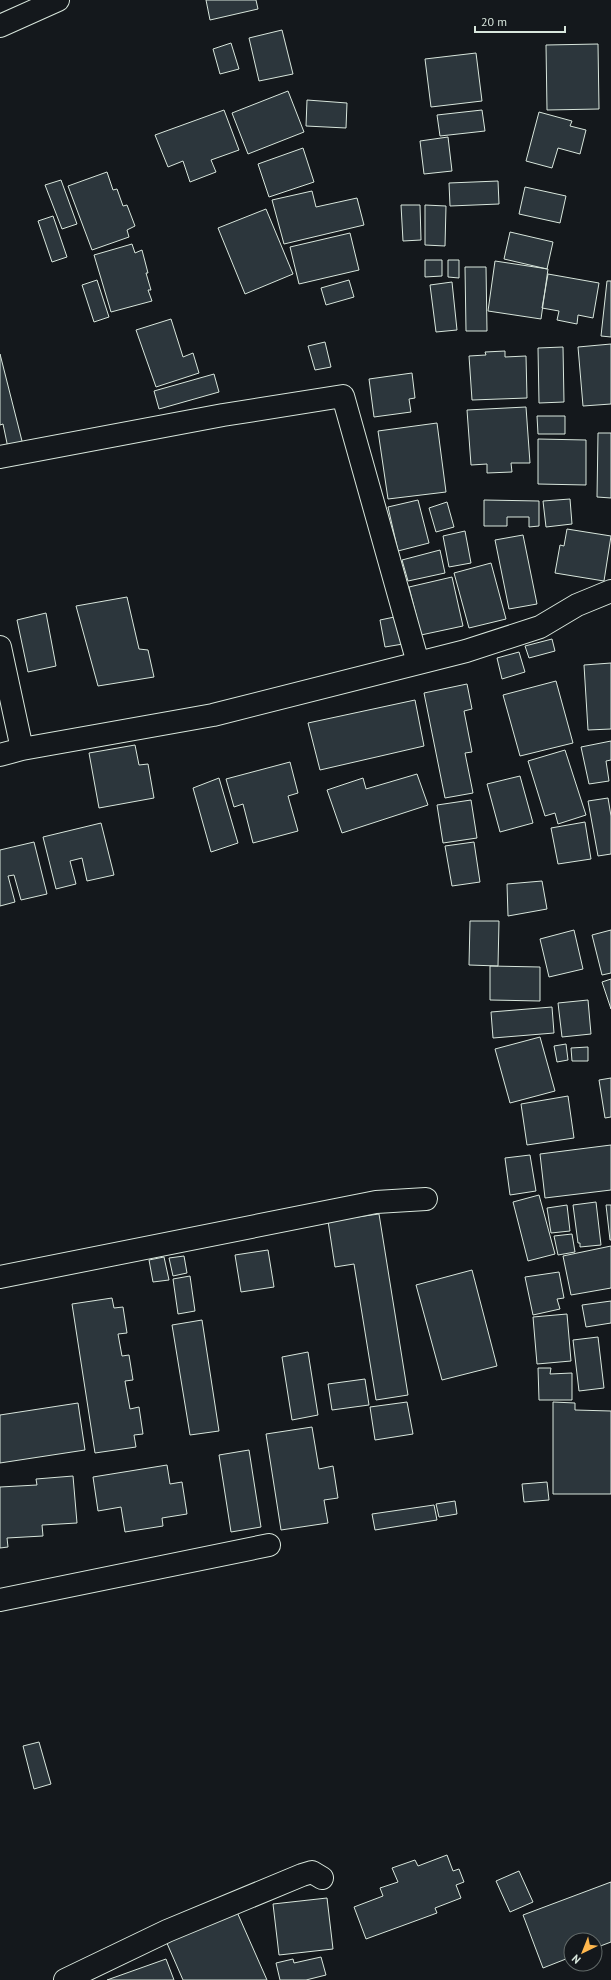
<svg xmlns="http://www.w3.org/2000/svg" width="611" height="1980" font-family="'PT Sans',sans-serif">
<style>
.building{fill:#2c363c;stroke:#d8e6dc}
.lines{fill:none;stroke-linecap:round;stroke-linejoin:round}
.minor-casing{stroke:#d8e6dc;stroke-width:24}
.minor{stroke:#14181c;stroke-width:22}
</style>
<rect width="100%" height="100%" fill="#14181c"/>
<path class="building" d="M 206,0 L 256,0 L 258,9 L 210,20 Z
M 282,30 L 293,74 L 259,81 L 249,38 Z
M 231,43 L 239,69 L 220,74 L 213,49 Z
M 598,44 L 599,109 L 547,110 L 546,45 Z
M 476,53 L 482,101 L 431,107 L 425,59 Z
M 288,91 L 304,132 L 248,154 L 232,113 Z
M 307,100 L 347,103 L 346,128 L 306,126 Z
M 224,110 L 239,150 L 211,160 L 216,172 L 190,182 L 183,161 L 168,167 L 155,135 Z
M 482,110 L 485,131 L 440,136 L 437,115 Z
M 539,112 L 572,121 L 570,126 L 586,130 L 580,154 L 558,148 L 552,168 L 526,161 Z
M 448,137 L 452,171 L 424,174 L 420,141 Z
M 303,148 L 314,182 L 269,197 L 258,164 Z
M 107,172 L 113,190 L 117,189 L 123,206 L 127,205 L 135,226 L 127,230 L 129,237 L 92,250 L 68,186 Z
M 61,180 L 77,224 L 62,229 L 45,185 Z
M 498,181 L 499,204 L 450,206 L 449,183 Z
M 525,187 L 566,196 L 560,223 L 519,214 Z
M 312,191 L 316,207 L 357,198 L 364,225 L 284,244 L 272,200 Z
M 401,205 L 420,205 L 421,240 L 403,241 Z
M 425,205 L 446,206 L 445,246 L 425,245 Z
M 266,209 L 293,274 L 245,294 L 218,228 Z
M 53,216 L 67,257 L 52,262 L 38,221 Z
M 510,232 L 553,242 L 547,269 L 504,259 Z
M 350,233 L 359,270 L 299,284 L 290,247 Z
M 132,244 L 135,253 L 142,250 L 148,273 L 146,273 L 151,290 L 148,290 L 152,301 L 111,312 L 94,255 Z
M 425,260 L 442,260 L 442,276 L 425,277 Z
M 448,260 L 459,260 L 459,278 L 448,277 Z
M 495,261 L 548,269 L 541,319 L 488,311 Z
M 465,267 L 486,267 L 487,331 L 466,331 Z
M 548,274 L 599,283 L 593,318 L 578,315 L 577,324 L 557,320 L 559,311 L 542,308 Z
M 97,280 L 109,317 L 94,322 L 82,285 Z
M 349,280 L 354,297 L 326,305 L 321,288 Z
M 607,281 L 611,281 L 611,337 L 601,336 Z
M 452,282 L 457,330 L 436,332 L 430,285 Z
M 171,319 L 183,357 L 193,353 L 199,373 L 156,387 L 136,330 Z
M 325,342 L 331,367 L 315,370 L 308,346 Z
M 611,344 L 611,404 L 583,406 L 578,347 Z
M 563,347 L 564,402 L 539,403 L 538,348 Z
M 505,351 L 505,357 L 526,356 L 527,398 L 472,400 L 469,356 L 486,355 L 485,352 Z
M 0,354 L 23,445 L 8,448 L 3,424 L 0,425 Z
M 412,373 L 415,398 L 409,399 L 411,412 L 374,417 L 369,379 Z
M 214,374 L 219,392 L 159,409 L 154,391 Z
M 526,407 L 530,463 L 511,463 L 512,472 L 487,473 L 487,464 L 471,465 L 467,410 Z
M 537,416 L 565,416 L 565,434 L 538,434 Z
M 437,423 L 446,492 L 388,499 L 378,431 Z
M 598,433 L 611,433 L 611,498 L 597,497 Z
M 538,439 L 586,440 L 586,485 L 538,484 Z
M 570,499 L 572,524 L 546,527 L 543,501 Z
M 418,500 L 429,543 L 398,551 L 388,507 Z
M 484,500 L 539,501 L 539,526 L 529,527 L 529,517 L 507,517 L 507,526 L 484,526 Z
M 447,502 L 454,527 L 436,532 L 429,508 Z
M 567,529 L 611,536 L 604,581 L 555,573 L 560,545 L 564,546 Z
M 465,531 L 471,563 L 449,567 L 443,536 Z
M 523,535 L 537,604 L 509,609 L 495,540 Z
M 440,550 L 445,573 L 408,581 L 402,560 Z
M 491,563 L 506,619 L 469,628 L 454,573 Z
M 452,577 L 463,626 L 421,635 L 409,587 Z
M 127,597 L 139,649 L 148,650 L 154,677 L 98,686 L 76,606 Z
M 46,613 L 56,666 L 28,672 L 17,620 Z
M 404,615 L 409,643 L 385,647 L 380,620 Z
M 552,639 L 555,651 L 529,658 L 525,646 Z
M 519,652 L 525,672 L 502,679 L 497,658 Z
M 611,663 L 611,729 L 588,730 L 584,665 Z
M 556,681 L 573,743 L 520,756 L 503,695 Z
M 467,684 L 472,709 L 464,711 L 472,752 L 465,753 L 473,793 L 445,798 L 424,693 Z
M 415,700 L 424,746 L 320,770 L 308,723 Z
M 611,741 L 611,760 L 606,761 L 609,781 L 589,784 L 581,747 Z
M 135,745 L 139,765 L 148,764 L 154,798 L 99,808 L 89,753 Z
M 565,750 L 586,815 L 558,824 L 555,813 L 545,816 L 528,761 Z
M 290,762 L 298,793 L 288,796 L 298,831 L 253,843 L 243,804 L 234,807 L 226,779 Z
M 417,774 L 428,805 L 342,833 L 327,790 L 363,778 L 366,789 Z
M 520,776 L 533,823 L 500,832 L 487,784 Z
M 219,778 L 238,843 L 211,852 L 193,788 Z
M 608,798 L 611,816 L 611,854 L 598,856 L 588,801 Z
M 471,800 L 477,838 L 443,843 L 437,805 Z
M 585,822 L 591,859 L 558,864 L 551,828 Z
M 101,823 L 114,875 L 87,881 L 82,858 L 70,861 L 76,884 L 56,889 L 43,837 Z
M 34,842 L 47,894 L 21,900 L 14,875 L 8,876 L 15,902 L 0,906 L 0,850 Z
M 474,842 L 480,882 L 452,886 L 445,846 Z
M 542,881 L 547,909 L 508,916 L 507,884 Z
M 470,921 L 499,921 L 498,966 L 469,965 Z
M 574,930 L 583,969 L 549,977 L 540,939 Z
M 611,930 L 611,973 L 602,975 L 592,935 Z
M 490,966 L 540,967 L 540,1001 L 490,1000 Z
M 611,979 L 611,1009 L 602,982 Z
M 588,1000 L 591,1034 L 562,1037 L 558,1003 Z
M 552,1007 L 554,1033 L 493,1038 L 491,1012 Z
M 540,1037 L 555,1091 L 510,1103 L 495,1049 Z
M 566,1044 L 568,1060 L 557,1062 L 554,1046 Z
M 588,1047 L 588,1061 L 572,1061 L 571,1048 Z
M 611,1078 L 611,1117 L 605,1118 L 599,1080 Z
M 568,1096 L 574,1138 L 527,1145 L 521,1104 Z
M 611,1145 L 611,1190 L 545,1198 L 540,1154 Z
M 530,1155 L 536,1191 L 510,1195 L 505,1158 Z
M 539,1195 L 555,1254 L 528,1261 L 513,1202 Z
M 596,1202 L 601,1245 L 580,1247 L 580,1243 L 578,1243 L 573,1205 Z
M 567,1205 L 570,1231 L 551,1233 L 547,1208 Z
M 606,1205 L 611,1205 L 611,1240 L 610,1240 Z
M 379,1214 L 408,1395 L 376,1400 L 354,1264 L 335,1267 L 328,1221 Z
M 572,1234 L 575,1252 L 558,1255 L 554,1236 Z
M 611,1246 L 611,1288 L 571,1295 L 563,1256 Z
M 268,1250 L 274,1287 L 241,1292 L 235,1255 Z
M 184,1256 L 187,1273 L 173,1276 L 169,1258 Z
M 164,1257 L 169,1280 L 153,1282 L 149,1260 Z
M 472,1270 L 497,1366 L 442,1380 L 416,1285 Z
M 559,1272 L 564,1298 L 557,1299 L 560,1309 L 533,1315 L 525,1277 Z
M 190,1276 L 195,1311 L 178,1314 L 173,1279 Z
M 112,1298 L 114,1308 L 123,1307 L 127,1333 L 118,1334 L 122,1356 L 129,1355 L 133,1380 L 125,1381 L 130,1409 L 139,1407 L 143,1434 L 134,1435 L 136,1447 L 95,1453 L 72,1304 Z
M 611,1301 L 611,1323 L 586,1327 L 582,1305 Z
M 567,1314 L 571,1361 L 537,1364 L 533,1317 Z
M 202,1320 L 219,1431 L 190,1435 L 172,1325 Z
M 598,1337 L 604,1388 L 579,1391 L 573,1340 Z
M 308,1352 L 318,1415 L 292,1420 L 282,1357 Z
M 538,1368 L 551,1368 L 550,1374 L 572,1373 L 572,1400 L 539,1400 Z
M 365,1379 L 369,1405 L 332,1410 L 328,1384 Z
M 407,1402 L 413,1434 L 375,1440 L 370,1407 Z
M 553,1402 L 575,1403 L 575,1410 L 611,1411 L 611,1494 L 553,1494 Z
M 78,1403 L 85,1450 L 0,1463 L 0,1415 Z
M 312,1427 L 319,1469 L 333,1466 L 338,1498 L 324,1500 L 328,1523 L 281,1530 L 266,1434 Z
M 249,1450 L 261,1527 L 231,1532 L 219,1455 Z
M 167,1465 L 170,1484 L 182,1482 L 187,1514 L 162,1518 L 163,1526 L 125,1532 L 121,1507 L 98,1511 L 93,1477 Z
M 73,1476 L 77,1523 L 42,1525 L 43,1536 L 7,1538 L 8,1547 L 0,1548 L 0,1487 L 37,1485 L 36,1479 Z
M 547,1482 L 549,1500 L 524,1502 L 522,1484 Z
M 455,1501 L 457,1514 L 439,1517 L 436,1504 Z
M 434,1505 L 437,1520 L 375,1530 L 372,1514 Z
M 39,1742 L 51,1784 L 34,1789 L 23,1746 Z
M 447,1855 L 453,1871 L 459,1869 L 464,1882 L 456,1885 L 461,1898 L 435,1908 L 437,1913 L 366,1939 L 354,1907 L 383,1896 L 380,1888 L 398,1882 L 392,1868 L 415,1860 L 418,1866 Z
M 519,1871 L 533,1902 L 510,1912 L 496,1881 Z
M 611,1882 L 611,1942 L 595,1948 L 595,1940 L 571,1940 L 571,1957 L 543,1968 L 523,1915 Z
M 327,1898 L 333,1949 L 279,1955 L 273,1904 Z
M 237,1912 L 267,1980 L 183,1980 L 166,1941 Z
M 321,1957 L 326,1975 L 306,1980 L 280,1980 L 276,1963 L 293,1959 L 294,1963 Z
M 166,1959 L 174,1980 L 107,1980 Z"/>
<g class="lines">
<g class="minor-casing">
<path id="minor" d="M 0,26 L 58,0
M 0,457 L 223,415 L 343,396 L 418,663
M 0,647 L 22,749
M 0,755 L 22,749 L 213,715 L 466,651 L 540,627 L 577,605 L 611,591
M 0,1277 L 376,1202 L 426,1199
M 0,1600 L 269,1545
M 65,1980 L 167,1931 L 302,1875 L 312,1872 L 322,1878"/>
</g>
<use href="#minor" class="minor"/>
</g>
<g transform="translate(583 1952) rotate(223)"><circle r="19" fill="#14181c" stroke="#626a69"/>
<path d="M0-3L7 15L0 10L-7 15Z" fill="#ffb74d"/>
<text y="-6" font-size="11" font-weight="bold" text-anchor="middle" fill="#d8e6dc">N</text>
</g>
<path d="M475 26v6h90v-6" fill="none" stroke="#d8e6dc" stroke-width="2"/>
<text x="481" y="26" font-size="12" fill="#d8e6dc" stroke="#14181c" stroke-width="3" paint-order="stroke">20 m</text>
</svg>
